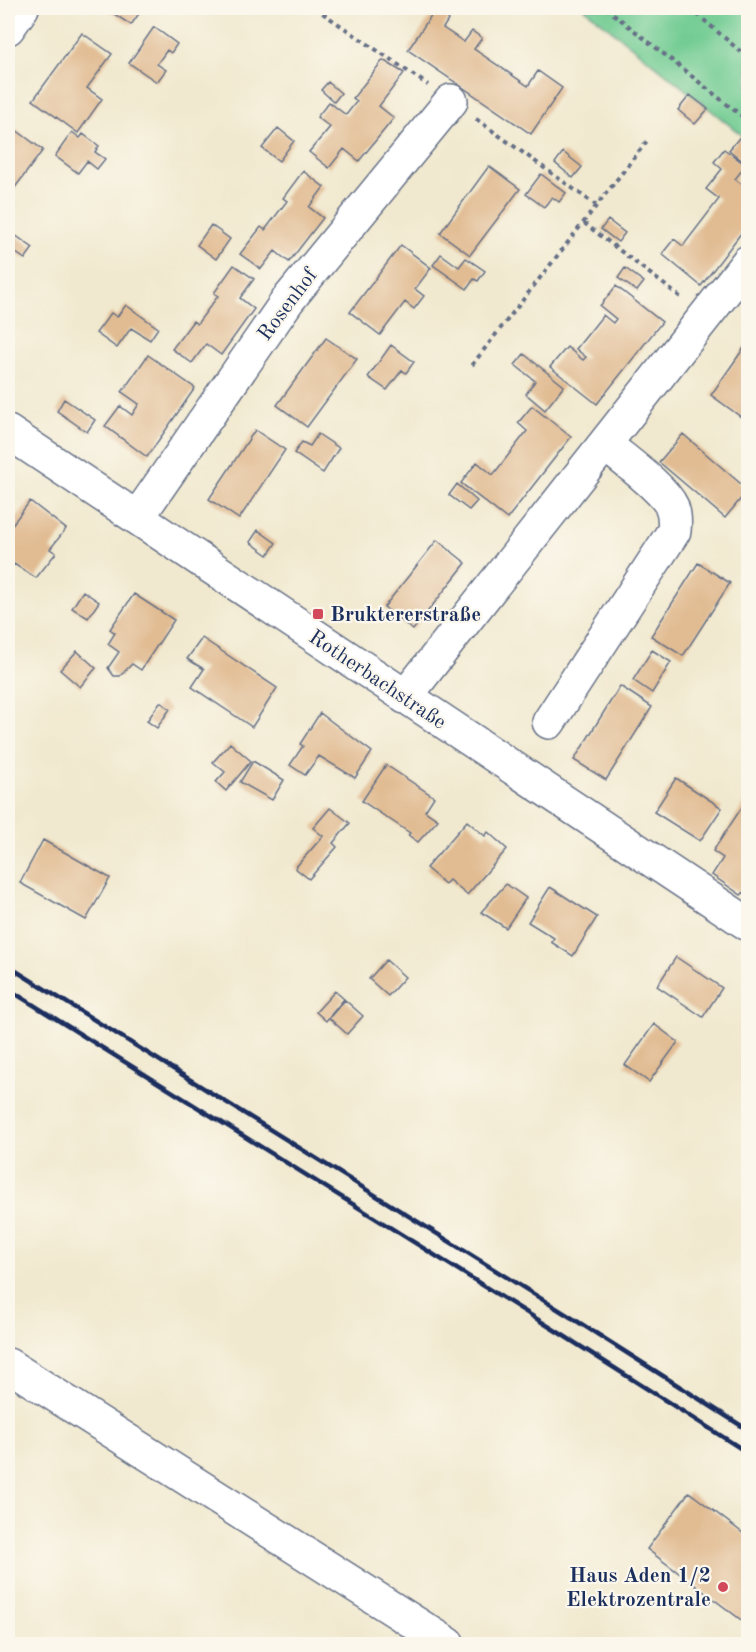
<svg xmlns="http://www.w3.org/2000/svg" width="756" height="1652" font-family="'Old Standard TT',serif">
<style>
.green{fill:#72cc93;stroke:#467e78;stroke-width:1.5}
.building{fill:#e1bc93}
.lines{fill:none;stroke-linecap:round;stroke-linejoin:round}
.minor-casing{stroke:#667086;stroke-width:36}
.path{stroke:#667086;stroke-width:4;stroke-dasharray:4.5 4.5;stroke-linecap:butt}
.minor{stroke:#fff;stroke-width:33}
.rail{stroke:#1b2f5e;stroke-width:4.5}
.poi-dot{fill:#d1495b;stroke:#fbf7ec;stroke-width:2}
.labels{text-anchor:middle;stroke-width:4.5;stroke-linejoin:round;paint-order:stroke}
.street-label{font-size:21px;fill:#1b2f5e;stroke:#fbf7ec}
.poi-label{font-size:21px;font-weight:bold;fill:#1b2f5e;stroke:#fbf7ec;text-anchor:start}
</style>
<rect width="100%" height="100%" fill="#fbf7ec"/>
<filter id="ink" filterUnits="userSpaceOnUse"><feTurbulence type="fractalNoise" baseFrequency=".0167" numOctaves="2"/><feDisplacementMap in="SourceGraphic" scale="12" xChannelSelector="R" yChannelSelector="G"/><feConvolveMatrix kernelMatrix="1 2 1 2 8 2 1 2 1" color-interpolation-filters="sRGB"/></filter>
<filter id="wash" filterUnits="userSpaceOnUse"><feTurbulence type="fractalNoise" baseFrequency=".008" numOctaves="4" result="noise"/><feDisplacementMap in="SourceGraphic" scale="24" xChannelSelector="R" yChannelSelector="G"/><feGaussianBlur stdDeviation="1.35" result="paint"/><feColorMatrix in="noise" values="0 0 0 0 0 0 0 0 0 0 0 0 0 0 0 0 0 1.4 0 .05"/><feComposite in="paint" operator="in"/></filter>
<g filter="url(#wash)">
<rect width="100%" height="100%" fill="#f1e9cf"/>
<path class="green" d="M 584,8 L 748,8 L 748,140 Z"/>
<g id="blocks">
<path class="building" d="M 105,8 L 143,8 L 131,25 Z
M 436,8 L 450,17 L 443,28 L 464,42 L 472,31 L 482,38 L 474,49 L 528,86 L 538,71 L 562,88 L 531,134 L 408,50 Z
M 154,27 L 177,44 L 171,53 L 167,50 L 157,64 L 166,70 L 157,82 L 129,63 Z
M 82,33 L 112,54 L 87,88 L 102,99 L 78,133 L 33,100 Z
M 383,60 L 404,73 L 379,106 L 394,118 L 359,161 L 344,149 L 329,168 L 309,152 L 330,127 L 317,117 L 329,102 L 346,115 L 357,101 L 353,98 Z
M 328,82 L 341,93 L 334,102 L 321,90 Z
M 690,95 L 708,109 L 695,124 L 678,110 Z
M 12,127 L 43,150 L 8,197 L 8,133 Z
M 278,128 L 294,141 L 279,161 L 262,148 Z
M 72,132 L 80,138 L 83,134 L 99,146 L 95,152 L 105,159 L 97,169 L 87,161 L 78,173 L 55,156 Z
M 743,133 L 748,138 L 748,160 L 746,164 L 729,150 Z
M 724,149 L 746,165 L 735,179 L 748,189 L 748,224 L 701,286 L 662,254 L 674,239 L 683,246 L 719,199 L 706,189 L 722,169 L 714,162 Z
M 563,152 L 582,167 L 573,178 L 555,163 Z
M 489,166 L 520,189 L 470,255 L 440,233 Z
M 303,171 L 324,187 L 309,207 L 323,218 L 289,262 L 275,251 L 261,269 L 240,254 L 261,227 L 265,230 L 287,201 L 283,198 Z
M 541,174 L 566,193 L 559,202 L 552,197 L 544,207 L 526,194 Z
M 608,220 L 625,233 L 618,242 L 601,229 Z
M 211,225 L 230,239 L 216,259 L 197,245 Z
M 8,230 L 33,248 L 25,259 L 13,251 L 8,259 Z
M 401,245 L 431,268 L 415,289 L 424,296 L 414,309 L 405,302 L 380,335 L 350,312 Z
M 441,254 L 459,267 L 466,258 L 485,271 L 478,281 L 474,279 L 467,289 L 433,265 Z
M 234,265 L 254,279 L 240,298 L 254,309 L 221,355 L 206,344 L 192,363 L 172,349 L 193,321 L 197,324 L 218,296 L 214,293 Z
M 625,268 L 644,282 L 637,291 L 618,278 Z
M 616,286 L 662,322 L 597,404 L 550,367 L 567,347 L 583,360 L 586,357 L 576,349 L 603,315 L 613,323 L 616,319 L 600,306 Z
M 126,305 L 158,328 L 150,340 L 131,328 L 117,348 L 96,333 L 111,313 L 117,317 Z
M 326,338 L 357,359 L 307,427 L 277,405 Z
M 748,342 L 748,422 L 711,395 Z
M 391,345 L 414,362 L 406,373 L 402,370 L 387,390 L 368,377 Z
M 524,354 L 564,386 L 545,410 L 526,394 L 535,381 L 515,365 Z
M 148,355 L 195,388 L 147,457 L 105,426 L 120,406 L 132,415 L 139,404 L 122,392 Z
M 64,399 L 95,420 L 87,432 L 57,411 Z
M 532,406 L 571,437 L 507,519 L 461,483 L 477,462 L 493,475 L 527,431 L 518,423 Z
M 255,430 L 285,450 L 239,519 L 209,499 Z
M 318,434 L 339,448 L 323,473 L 294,453 L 302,442 L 310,446 Z
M 683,434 L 748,490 L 725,518 L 659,462 Z
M 457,484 L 477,501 L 469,510 L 449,495 Z
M 30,501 L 66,529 L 50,549 L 56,553 L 36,578 L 14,564 L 8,572 L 8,530 Z
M 258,530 L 276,543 L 268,555 L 250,542 Z
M 437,540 L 466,563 L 413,630 L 384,607 Z
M 698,563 L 730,583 L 683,656 L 651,636 Z
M 83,591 L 99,602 L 88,618 L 72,608 Z
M 134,594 L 174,620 L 141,670 L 132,664 L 120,676 L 114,676 L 108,668 L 119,652 L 108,644 L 115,633 L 110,629 Z
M 202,638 L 277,688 L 252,727 L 192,687 L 204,669 L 187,659 Z
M 652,650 L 671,662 L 652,693 L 633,680 Z
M 77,651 L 96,668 L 80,687 L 60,670 Z
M 620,686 L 652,707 L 606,780 L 574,760 Z
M 160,702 L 170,709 L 157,728 L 147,721 Z
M 320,713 L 372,752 L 355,778 L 319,756 L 305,775 L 290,765 L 303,746 L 300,744 Z
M 230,743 L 251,761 L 226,791 L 216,782 L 225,772 L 213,762 Z
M 253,761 L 284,780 L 272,800 L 240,782 Z
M 386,765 L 434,797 L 425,811 L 438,820 L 418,842 L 408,835 L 410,833 L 362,801 Z
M 676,778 L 722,808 L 700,841 L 654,812 Z
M 748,798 L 748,896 L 744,892 L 741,895 L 712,875 L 723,858 L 713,851 Z
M 330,808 L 350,823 L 333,843 L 337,847 L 309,879 L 295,868 L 323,836 L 313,828 Z
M 467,821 L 485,836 L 488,832 L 507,849 L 467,895 L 449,880 L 445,884 L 426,868 Z
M 43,840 L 110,878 L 86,920 L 20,883 Z
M 506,884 L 526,898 L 506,928 L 481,912 Z
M 550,887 L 597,917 L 573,956 L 551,942 L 554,938 L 528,922 Z
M 676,957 L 722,988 L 703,1017 L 657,986 Z
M 386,960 L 405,977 L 388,996 L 369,979 Z
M 335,991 L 344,999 L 326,1021 L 316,1012 Z
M 345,1000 L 363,1016 L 347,1034 L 329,1018 Z
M 654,1024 L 678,1042 L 649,1082 L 625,1065 Z
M 689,1492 L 748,1537 L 748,1625 L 647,1549 Z"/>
</g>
</g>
<g filter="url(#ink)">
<use href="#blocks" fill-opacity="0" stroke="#667086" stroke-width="1.5"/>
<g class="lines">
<g class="minor-casing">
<path id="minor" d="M 8,28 L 22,8
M 8,432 L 748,924
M 137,518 L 288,300 L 451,101
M 405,697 L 748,262
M 549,722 L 674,531 C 675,522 675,515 672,507 C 663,487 622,459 605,444
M 8,1365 L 448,1644"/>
</g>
<path class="path" d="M 315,8 L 428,85
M 606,8 L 748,121
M 690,8 L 748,58
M 476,119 L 596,205
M 584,223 L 683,299
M 472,365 L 647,141"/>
<use href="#minor" class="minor"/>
<path class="rail" d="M 8,966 L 572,1318 L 748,1430
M 8,989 L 561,1334 L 748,1453"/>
</g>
</g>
<g class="poi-dot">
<rect x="312" y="608" width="12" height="12" rx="3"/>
<circle cx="723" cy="1587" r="6"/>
</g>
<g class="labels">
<g class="street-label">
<text transform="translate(287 304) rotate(-53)" y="7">Rosenhof</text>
<text transform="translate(378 679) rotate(34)" y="7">Rotherbachstraße</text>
</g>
<g class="poi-label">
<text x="330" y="621">Bruktererstraße</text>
<text x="711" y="1582" text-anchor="end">Haus Aden 1/2<tspan x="711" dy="24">Elektrozentrale</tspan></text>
</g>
</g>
<rect width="756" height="1652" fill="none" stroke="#fbf7ec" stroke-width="30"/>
</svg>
